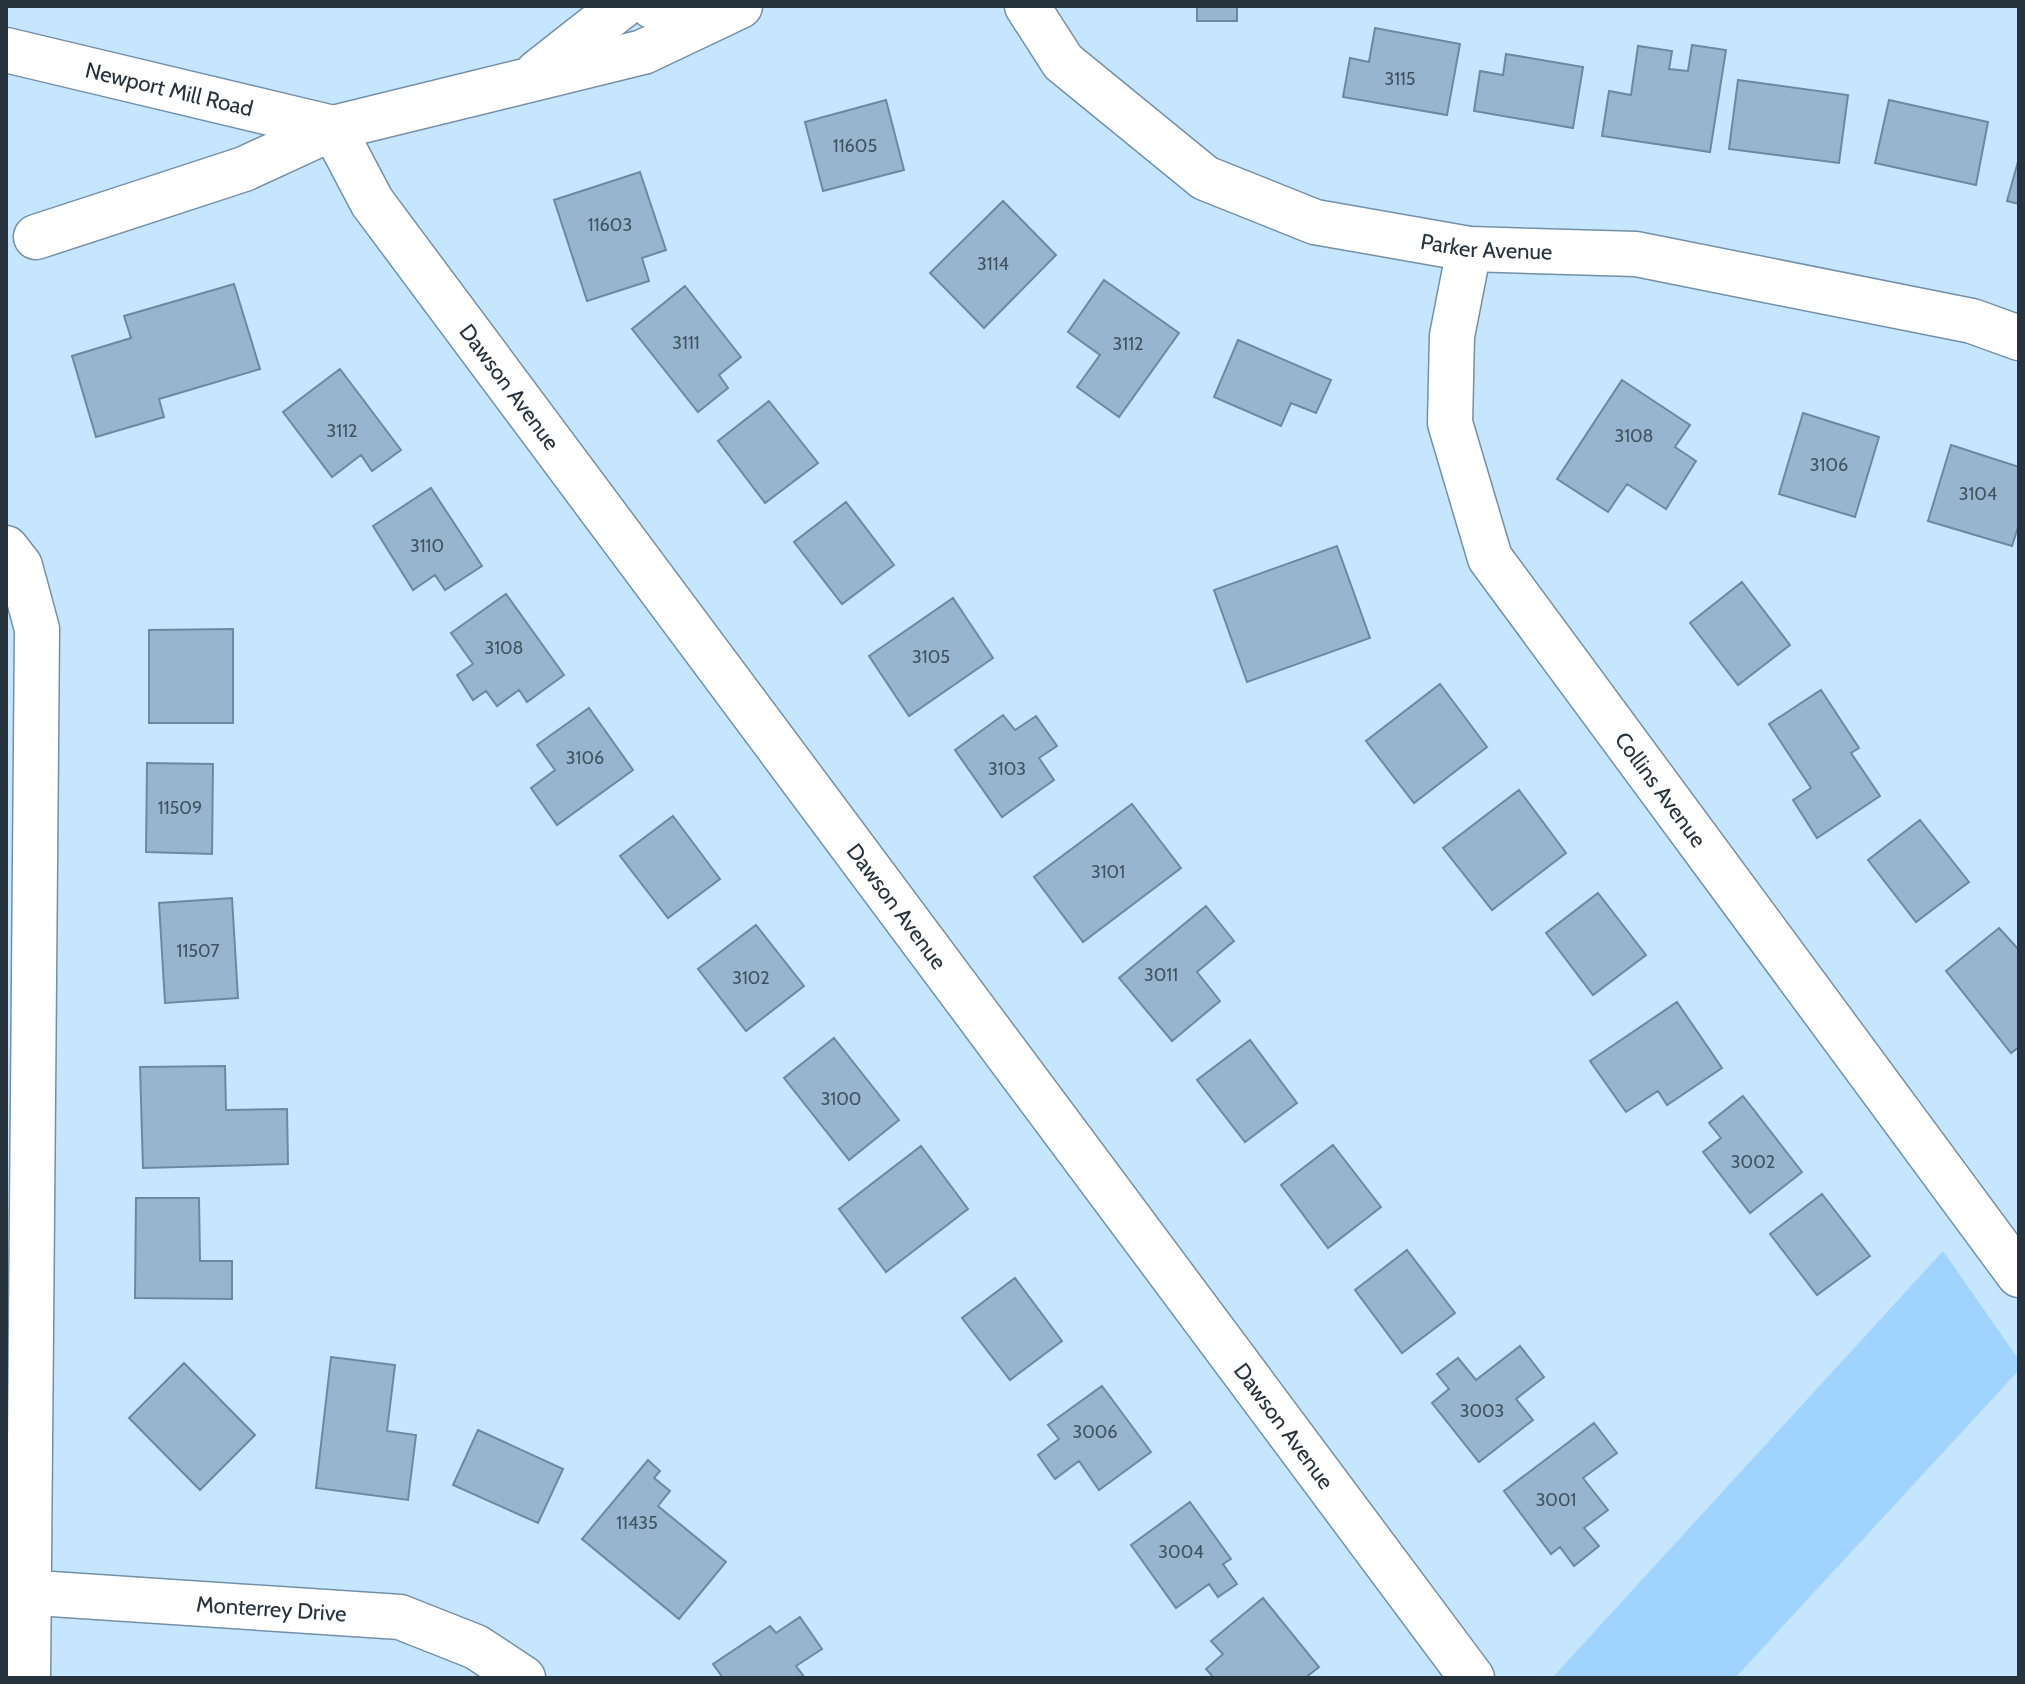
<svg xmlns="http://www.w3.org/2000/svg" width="2025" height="1684" font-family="Cabin,sans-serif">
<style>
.green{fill:#a0d3fe}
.building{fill:#97b5ce;stroke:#6d89a1;stroke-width:2}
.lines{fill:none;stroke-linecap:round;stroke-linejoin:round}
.minor-casing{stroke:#7390a8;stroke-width:47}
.minor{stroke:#fff;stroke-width:44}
.labels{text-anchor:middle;stroke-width:6;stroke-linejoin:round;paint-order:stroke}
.number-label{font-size:18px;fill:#425360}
.street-label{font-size:22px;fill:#26323c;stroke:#fff}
</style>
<rect width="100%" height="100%" fill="#c6e5ff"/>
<path class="green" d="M 1943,1251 L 2019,1360 L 2019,1370 L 1735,1678 L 1552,1678 Z"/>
<path class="building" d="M 1197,6 L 1237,6 L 1237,21 L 1197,21 Z
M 1375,28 L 1460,44 L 1447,115 L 1343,97 L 1350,58 L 1369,62 Z
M 1692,45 L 1726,50 L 1710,152 L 1602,136 L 1609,91 L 1631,95 L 1638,46 L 1672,51 L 1669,69 L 1688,71 Z
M 1506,54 L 1583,67 L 1573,128 L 1474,111 L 1480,71 L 1503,75 Z
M 1738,80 L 1848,95 L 1839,163 L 1729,149 Z
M 886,100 L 904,170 L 823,191 L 805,122 Z
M 1889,100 L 1988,122 L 1976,185 L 1875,163 Z
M 2019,158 L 2019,204 L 2007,201 Z
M 640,172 L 666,250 L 642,258 L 649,281 L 587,301 L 554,200 Z
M 1003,201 L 1056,255 L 984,328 L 930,273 Z
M 1104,280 L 1179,333 L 1119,417 L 1077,387 L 1100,355 L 1068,332 Z
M 234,284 L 260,369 L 159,399 L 164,417 L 96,437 L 72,356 L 131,338 L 124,316 Z
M 685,286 L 741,357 L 719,375 L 728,388 L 698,412 L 632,329 Z
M 1238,340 L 1331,380 L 1316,413 L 1291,403 L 1281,426 L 1214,397 Z
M 340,369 L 401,450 L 372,471 L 361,455 L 332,477 L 283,412 Z
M 1622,380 L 1690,425 L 1675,447 L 1696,461 L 1666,509 L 1627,484 L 1608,512 L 1557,479 Z
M 769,401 L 818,463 L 765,503 L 718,441 Z
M 1803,413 L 1879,437 L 1855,517 L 1779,494 Z
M 1951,445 L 2019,467 L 2019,524 L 2012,546 L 1928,521 Z
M 431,488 L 482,566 L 445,590 L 435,575 L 413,590 L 373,526 Z
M 846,502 L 894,565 L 842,604 L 794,542 Z
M 1337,546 L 1370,638 L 1247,682 L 1214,590 Z
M 1742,582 L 1790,645 L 1738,685 L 1690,623 Z
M 506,594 L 564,675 L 527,702 L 519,690 L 497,706 L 486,691 L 473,700 L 457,675 L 473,664 L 451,633 Z
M 953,598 L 993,658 L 909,716 L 869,656 Z
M 233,629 L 233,723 L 149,723 L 149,630 Z
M 1440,684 L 1487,747 L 1414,803 L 1366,741 Z
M 1821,690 L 1859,748 L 1851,753 L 1880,796 L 1817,838 L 1793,800 L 1811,788 L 1769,724 Z
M 589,708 L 633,770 L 557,825 L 531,788 L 555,770 L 537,745 Z
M 1003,715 L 1015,730 L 1036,716 L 1057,746 L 1039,758 L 1054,780 L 1002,817 L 955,750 Z
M 147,763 L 213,764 L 212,854 L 146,852 Z
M 1519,790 L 1566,853 L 1492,910 L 1443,848 Z
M 1132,804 L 1181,868 L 1083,942 L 1034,877 Z
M 673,816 L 720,879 L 668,918 L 620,856 Z
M 1920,820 L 1969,882 L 1916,922 L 1868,860 Z
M 1598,893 L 1646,955 L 1593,995 L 1546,933 Z
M 232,898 L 238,998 L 165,1003 L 159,903 Z
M 1206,906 L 1234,941 L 1197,972 L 1220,1001 L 1172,1041 L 1119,978 Z
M 756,925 L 804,986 L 746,1031 L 698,969 Z
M 1999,928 L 2019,950 L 2019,1047 L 2011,1053 L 1946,971 Z
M 1677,1002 L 1722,1068 L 1667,1105 L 1658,1091 L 1626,1112 L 1590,1061 Z
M 834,1038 L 899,1120 L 849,1160 L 784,1078 Z
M 1250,1040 L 1297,1103 L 1245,1142 L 1197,1080 Z
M 225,1066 L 226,1110 L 287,1109 L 288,1164 L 143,1168 L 140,1067 Z
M 1743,1096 L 1802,1172 L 1750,1213 L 1703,1152 L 1721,1138 L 1709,1123 Z
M 1333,1145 L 1381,1207 L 1328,1248 L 1281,1185 Z
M 921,1146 L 968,1209 L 886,1272 L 839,1209 Z
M 1822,1194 L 1870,1256 L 1817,1295 L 1770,1234 Z
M 136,1198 L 199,1198 L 200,1261 L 232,1261 L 232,1299 L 135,1298 Z
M 1407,1250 L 1455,1313 L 1402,1353 L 1355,1290 Z
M 1015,1278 L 1062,1341 L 1010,1380 L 962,1318 Z
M 1520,1346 L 1544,1377 L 1516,1399 L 1533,1420 L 1479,1462 L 1432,1403 L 1449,1389 L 1437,1374 L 1458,1358 L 1476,1380 Z
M 331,1357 L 395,1365 L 387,1431 L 416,1435 L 408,1500 L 316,1488 Z
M 184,1363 L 255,1435 L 200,1490 L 129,1418 Z
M 1102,1386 L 1151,1452 L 1099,1490 L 1079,1461 L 1055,1479 L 1038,1455 L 1059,1439 L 1048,1425 Z
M 1594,1423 L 1617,1453 L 1583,1478 L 1608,1510 L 1584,1528 L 1599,1546 L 1574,1566 L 1560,1547 L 1551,1554 L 1504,1491 Z
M 478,1430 L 563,1469 L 538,1523 L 453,1485 Z
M 648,1460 L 660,1471 L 654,1478 L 670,1491 L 658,1506 L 726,1562 L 679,1619 L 582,1539 Z
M 1190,1502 L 1231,1559 L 1223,1564 L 1237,1584 L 1218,1597 L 1209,1584 L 1176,1608 L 1131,1545 Z
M 1263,1598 L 1319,1667 L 1305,1678 L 1214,1678 L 1206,1669 L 1223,1654 L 1211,1641 Z
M 800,1617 L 822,1649 L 796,1666 L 805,1678 L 723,1678 L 713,1664 L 770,1626 L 776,1633 Z"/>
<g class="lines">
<g class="minor-casing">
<g id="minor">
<path d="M 652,6 L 718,14"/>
<path id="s1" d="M 1027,6 L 1063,62 L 1205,178 L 1315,222 L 1469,249 L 1636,254 L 1972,321 L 2019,338"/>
<path id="s2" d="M 6,50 L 333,128"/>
<path d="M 538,72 L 622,6"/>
<path id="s3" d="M 333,128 L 372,202 L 1472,1678"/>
<path d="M 36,237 L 244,169 L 333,128 L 643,52 L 740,6"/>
<path id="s4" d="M 1469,249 L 1452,336 L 1450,423 L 1490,558 L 2019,1275"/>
<path d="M 6,548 L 20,566 L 37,629 L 28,1678"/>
<path id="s5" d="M 6,1591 L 400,1617 L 476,1647 L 523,1678"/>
</g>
</g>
<use href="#minor" class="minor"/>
</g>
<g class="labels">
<g class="number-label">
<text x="1400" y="85">3115</text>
<text x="855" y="152">11605</text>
<text x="610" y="231">11603</text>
<text x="993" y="270">3114</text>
<text x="686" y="349">3111</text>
<text x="1128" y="350">3112</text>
<text x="342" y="437">3112</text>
<text x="1634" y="442">3108</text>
<text x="1829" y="471">3106</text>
<text x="1978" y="500">3104</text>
<text x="427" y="552">3110</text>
<text x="504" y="654">3108</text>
<text x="931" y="663">3105</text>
<text x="585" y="764">3106</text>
<text x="1007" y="775">3103</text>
<text x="180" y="814">11509</text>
<text x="1108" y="878">3101</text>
<text x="198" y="957">11507</text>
<text x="1161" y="981">3011</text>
<text x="751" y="984">3102</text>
<text x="841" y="1105">3100</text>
<text x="1753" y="1168">3002</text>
<text x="1482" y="1417">3003</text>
<text x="1095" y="1438">3006</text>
<text x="1556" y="1506">3001</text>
<text x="637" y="1529">11435</text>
<text x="1181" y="1558">3004</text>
</g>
<g class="street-label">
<text dy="8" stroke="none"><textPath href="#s2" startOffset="168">Newport Mill Road</textPath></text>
<text dy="8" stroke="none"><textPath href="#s1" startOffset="542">Parker Avenue</textPath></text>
<text dy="8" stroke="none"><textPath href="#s3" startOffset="314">Dawson Avenue</textPath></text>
<text dy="8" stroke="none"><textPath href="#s4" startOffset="604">Collins Avenue</textPath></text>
<text dy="8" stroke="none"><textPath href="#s3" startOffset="962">Dawson Avenue</textPath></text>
<text dy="8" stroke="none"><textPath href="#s3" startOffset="1610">Dawson Avenue</textPath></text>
<text dy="8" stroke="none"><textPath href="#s5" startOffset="266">Monterrey Drive</textPath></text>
</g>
</g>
<rect width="2025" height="1684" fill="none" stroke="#26323c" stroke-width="16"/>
</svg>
